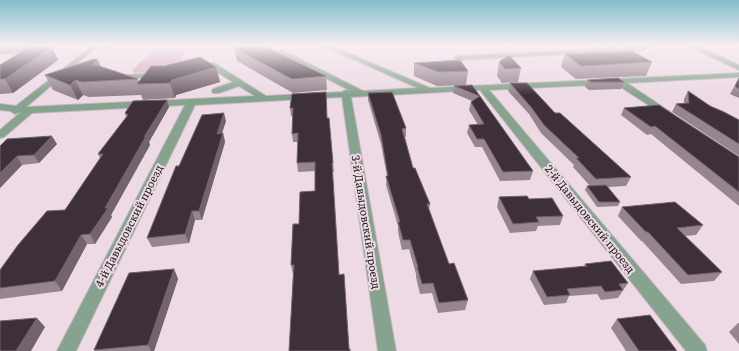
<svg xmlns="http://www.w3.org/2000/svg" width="739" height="351" font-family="Literata,serif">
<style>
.green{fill:#d2a7c1}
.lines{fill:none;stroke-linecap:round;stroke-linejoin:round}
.minor-casing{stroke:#c8b7c1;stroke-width:2}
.minor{fill:#86a38d;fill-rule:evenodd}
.wall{fill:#96858f}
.shaded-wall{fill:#72636d}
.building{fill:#3e3039;stroke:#72636d}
.labels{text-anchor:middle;stroke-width:4;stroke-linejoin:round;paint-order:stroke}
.street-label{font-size:11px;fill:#201a1e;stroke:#eddae5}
</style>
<rect width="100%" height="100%" fill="#eddae5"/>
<path class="green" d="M 186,48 L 178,68 L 171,71 L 134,73 L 132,70 L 154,50 Z"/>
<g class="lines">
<g class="minor-casing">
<path id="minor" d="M 98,46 L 112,46 C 109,49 101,49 98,46 Z
M 323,46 L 332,46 L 430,88 L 739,73 L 739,77 L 627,83 L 670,112 L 672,114 L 670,116 L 667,117 L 616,84 L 489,90 L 705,345 L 707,351 L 686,351 L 480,90 L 351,97 L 396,351 L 378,351 L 342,97 L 195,105 L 76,351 L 57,351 L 185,105 L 32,113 L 4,137 L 0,138 L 0,130 L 21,112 L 15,114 L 10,111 L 0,110 L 0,104 L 16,106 L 91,47 L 95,49 L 93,50 L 26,107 L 255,96 L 239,86 L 219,93 L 213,93 L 212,91 L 213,89 L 233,82 L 209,67 L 199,67 L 198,65 L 202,63 L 214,63 L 266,96 L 342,92 L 346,90 L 351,91 L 279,54 L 278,52 L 282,50 L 363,91 L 418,88 Z
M 651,46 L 645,50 L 458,60 L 454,58 L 458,56 Z
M 688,46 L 697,46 L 739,65 L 739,70 Z
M 111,71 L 114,71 L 125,75 L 159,73 L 163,75 L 159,77 L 124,79 L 111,75 Z"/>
</g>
<use href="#minor" class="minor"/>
</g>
<path class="wall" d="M 0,46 L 51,46 L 58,60 L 13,93 L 0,94 L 0,65 L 20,53 L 0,54 Z
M 234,48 L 326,76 L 327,90 L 293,93 L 237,61 Z
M 565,54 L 652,62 L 646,76 L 576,79 L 561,67 Z
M 499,62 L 521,68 L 518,82 L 502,83 L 497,76 Z
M 414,63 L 468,71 L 466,85 L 437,86 L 414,76 Z
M 101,66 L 138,79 L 139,82 L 216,67 L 220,82 L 176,95 L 175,98 L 143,100 L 141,95 L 89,97 L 83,95 L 78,100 L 53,90 L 45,75 Z
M 739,78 L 739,98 L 730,94 Z
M 588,80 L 624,82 L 621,89 L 589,90 L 585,87 Z
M 510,83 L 555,113 L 631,177 L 626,186 L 608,187 L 620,202 L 618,206 L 597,207 L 585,190 L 587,186 L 590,186 L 573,167 L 574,165 L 541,133 L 529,114 L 508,91 Z
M 472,85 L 533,171 L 530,180 L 500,181 L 482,147 L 475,147 L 467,133 L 469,125 L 478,125 L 469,110 L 471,102 L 472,101 L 453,93 L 454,86 Z
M 688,91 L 710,106 L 739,120 L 739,156 L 672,112 L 676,104 L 684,103 L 684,99 Z
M 326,92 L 327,118 L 329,118 L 333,163 L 334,172 L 332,172 L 339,275 L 344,274 L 349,349 L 350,349 L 350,351 L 289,351 L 293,275 L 291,265 L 293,224 L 299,224 L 300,192 L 315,191 L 315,171 L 298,172 L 297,163 L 298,142 L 293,142 L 292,134 L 293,116 L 291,116 L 290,108 L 292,94 Z
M 368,93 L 406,128 L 406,136 L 405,137 L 413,168 L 430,204 L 429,210 L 449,264 L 468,300 L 465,310 L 438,313 L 432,293 L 420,294 L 416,277 L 416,274 L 409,249 L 402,250 L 398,232 L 398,226 L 386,185 L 387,176 L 381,144 L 368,100 Z
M 167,100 L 169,107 L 149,142 L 150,145 L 111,215 L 112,217 L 95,244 L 87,244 L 62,291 L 0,299 L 0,270 L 65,210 L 100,158 L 98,154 L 126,117 L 125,113 Z
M 624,108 L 739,157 L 739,206 L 651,134 L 647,135 L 621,115 Z
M 226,121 L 222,133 L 223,133 L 225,142 L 202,220 L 195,220 L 189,243 L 152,247 L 147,238 Z
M 7,139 L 57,144 L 39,163 L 22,165 L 0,188 Z
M 499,197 L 529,199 L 563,216 L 560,225 L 538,226 L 536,231 L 510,233 L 497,207 Z
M 622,207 L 703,225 L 696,235 L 685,236 L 722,272 L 714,281 L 681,284 L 642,241 L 641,241 L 618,216 Z
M 585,264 L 628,283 L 618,298 L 601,300 L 597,294 L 569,296 L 566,303 L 544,305 L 530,279 L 533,271 L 584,267 Z
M 174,269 L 178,279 L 154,351 L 95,351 L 94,350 Z
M 617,319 L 677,351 L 626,351 L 611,328 Z
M 738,323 L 739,323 L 739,344 L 729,332 Z"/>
<path class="shaded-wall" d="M 20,46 L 34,46 L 23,53 Z
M 52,47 L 58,60 L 13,93 L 5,79 Z
M 98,60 L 104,74 L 93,64 Z
M 216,67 L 220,82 L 176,95 L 175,98 L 170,83 L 172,80 Z
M 75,80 L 83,95 L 78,100 L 70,85 Z
M 167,100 L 169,107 L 149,142 L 150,145 L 111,215 L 112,217 L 95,244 L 90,234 L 105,208 L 144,137 Z
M 224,113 L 226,121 L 219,142 L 217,134 Z
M 223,133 L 225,142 L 202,220 L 199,211 Z
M 52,136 L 57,144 L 39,163 L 34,155 Z
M 17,156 L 22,165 L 0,188 L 0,173 Z
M 192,211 L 195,220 L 189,243 L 185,234 Z
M 81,235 L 87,244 L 62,291 L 55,281 Z
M 174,269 L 178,279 L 154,351 L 151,351 L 148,345 Z
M 37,318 L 45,327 L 31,351 L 16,351 Z"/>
<path class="building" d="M 31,46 L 51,46 L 52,47 L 5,79 L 0,79 L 0,65 Z
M 242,46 L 264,46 L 326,76 L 292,79 L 234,48 Z
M 632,51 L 652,62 L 581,66 L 565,54 Z
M 509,55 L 521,68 L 505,69 L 499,62 Z
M 200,57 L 216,67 L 172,80 L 170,83 L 137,84 L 151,66 L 164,66 Z
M 94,59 L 98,60 L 93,64 L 138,79 L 82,82 L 75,80 L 70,85 L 45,75 Z
M 460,60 L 468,71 L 439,72 L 414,63 Z
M 618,78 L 624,82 L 591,82 L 588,80 Z
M 739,78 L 739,89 L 735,86 Z
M 510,83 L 527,83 L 555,113 L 560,113 L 631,177 L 596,179 L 576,158 L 579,158 L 544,125 L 531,107 Z
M 472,85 L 533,171 L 503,172 L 484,139 L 477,139 L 469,125 L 484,124 L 471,102 L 480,96 L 454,86 Z
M 688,91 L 710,106 L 724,112 L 739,120 L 739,144 L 676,104 L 689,103 Z
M 326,92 L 327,118 L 329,118 L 333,163 L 332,163 L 339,275 L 344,274 L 349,349 L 350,349 L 350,351 L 289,351 L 294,265 L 291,265 L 293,224 L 299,224 L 300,192 L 315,191 L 315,162 L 297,163 L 298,133 L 292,134 L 293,108 L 290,108 L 292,94 Z
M 392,92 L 406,128 L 402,129 L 413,168 L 415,168 L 430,204 L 427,204 L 449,264 L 454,263 L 468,300 L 439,303 L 433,283 L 422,284 L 417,267 L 418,267 L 410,240 L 403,240 L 398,222 L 400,222 L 386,176 L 388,176 L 381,135 L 368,93 Z
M 167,100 L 144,137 L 146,136 L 105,208 L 108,208 L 90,234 L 81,235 L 55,281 L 0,288 L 0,270 L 18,245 L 47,211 L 65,210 L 103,154 L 98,154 L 128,115 L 125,113 L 133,101 Z
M 659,105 L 739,157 L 739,192 L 655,126 L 651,127 L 624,108 Z
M 224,113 L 217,134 L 223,133 L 199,211 L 192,211 L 185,234 L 147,238 L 176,166 L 179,166 L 202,115 Z
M 52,136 L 34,155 L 17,156 L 0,173 L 0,146 L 7,139 Z
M 606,185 L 620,202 L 599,202 L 587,186 Z
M 527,196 L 529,199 L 552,198 L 563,216 L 536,217 L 539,222 L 513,224 L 499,197 Z
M 675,202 L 703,225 L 677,228 L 722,272 L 688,275 L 648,232 L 646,232 L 622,207 Z
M 611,261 L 628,283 L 619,284 L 623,290 L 605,292 L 601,286 L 567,289 L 570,295 L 547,297 L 533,271 L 587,266 L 585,264 Z
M 174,269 L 148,345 L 94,350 L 129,273 Z
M 650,315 L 677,351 L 639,351 L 617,319 Z
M 37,318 L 16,351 L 0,351 L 0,321 Z"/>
<linearGradient id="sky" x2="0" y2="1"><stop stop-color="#81beca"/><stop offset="0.48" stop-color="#f7eef3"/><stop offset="1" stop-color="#f7eef3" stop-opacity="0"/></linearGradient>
<rect width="739" height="95" fill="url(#sky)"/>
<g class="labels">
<g class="street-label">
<text transform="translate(590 219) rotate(51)" y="4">2-й Давыдовский проезд</text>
<text transform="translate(366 222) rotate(81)" y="4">3-й Давыдовский проезд</text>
<text transform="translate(129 226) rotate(-63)" y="4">4-й Давыдовский проезд</text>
</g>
</g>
</svg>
